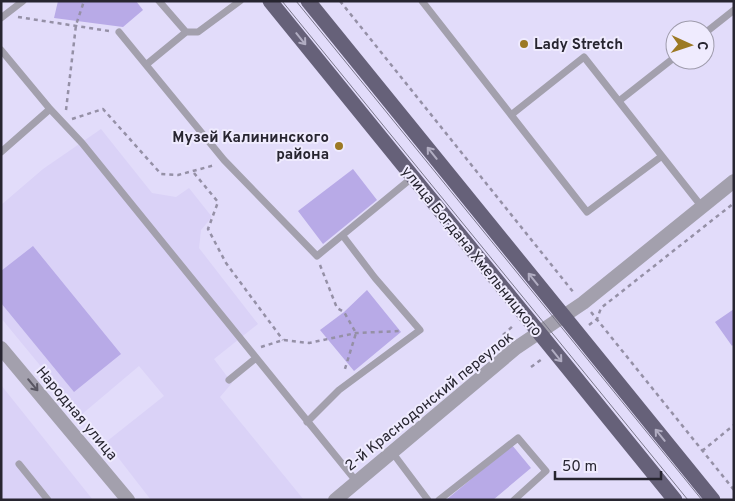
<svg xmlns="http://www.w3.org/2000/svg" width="735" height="501" font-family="Overpass,sans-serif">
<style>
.built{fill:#dad2f7}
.green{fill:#b8aae7}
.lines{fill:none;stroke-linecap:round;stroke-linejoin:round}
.path{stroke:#9590a6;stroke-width:2.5;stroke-dasharray:4 4;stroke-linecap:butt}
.service{stroke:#a3a0ad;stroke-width:7}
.minor{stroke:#a3a0ad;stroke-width:14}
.trunk{stroke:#666179;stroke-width:15}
.tram{stroke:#797689;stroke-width:1}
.oneway{stroke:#b1adc2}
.oneway2{stroke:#595662}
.poi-dot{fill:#9c7924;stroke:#efebfe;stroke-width:2}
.labels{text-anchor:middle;stroke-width:4;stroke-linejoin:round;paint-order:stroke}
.poi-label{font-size:15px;font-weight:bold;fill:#272530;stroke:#efebfe;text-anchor:start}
.street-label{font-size:15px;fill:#272530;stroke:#efebfe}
</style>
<rect width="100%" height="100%" fill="#e2dcfa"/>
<path class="built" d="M 101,129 L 152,193 L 176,197 L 189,188 L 212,217 L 201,230 L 199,248 L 258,324 L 214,359 L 232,383 L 220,397 L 304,500 L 151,500 L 106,442 L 164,396 L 139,366 L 81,415 L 1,318 L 1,205 L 43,169 Z
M 1,385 L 93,500 L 1,500 Z"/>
<path class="green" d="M 58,1 L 136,1 L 143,10 L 123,27 L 54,18 Z
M 353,169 L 377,200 L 323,244 L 298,211 Z
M 33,246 L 121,354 L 74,392 L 1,303 L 1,271 Z
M 367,290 L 401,332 L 354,371 L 320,330 L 344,312 Z
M 734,309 L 734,344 L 732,346 L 715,322 Z
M 512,445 L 531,468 L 493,500 L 446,500 Z"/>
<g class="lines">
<path class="path" d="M 340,1 L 574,293
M 18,17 L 109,31
M 66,110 L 76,25 L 84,1
M 72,119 L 103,109 L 161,174 L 178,175 L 215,165
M 194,173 L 218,202 L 208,229 L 226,263 L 283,340
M 320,265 L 337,308 L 344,312 L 356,333 L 344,372
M 591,312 L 734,490
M 589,325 L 597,319 L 601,308 L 734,203
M 503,335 L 514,325
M 261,347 L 283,340 L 309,343 L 356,333 L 401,331
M 531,367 L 542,359
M 702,451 L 734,425"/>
<path class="service" d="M 159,1 L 186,32 L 198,32 L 240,1
M 422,1 L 587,212 L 662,156
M 1,18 L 23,1
M 119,32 L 224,160 L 317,256 L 413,177
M 705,33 L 734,10
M 1,50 L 50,109 L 82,143 L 356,481
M 147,64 L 186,32
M 619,101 L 675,57
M 511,115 L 584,57 L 702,207
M 1,152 L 50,109
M 229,380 L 256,358
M 307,422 L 339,390 L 420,330 L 375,278 L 343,236
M 392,452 L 428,500
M 19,464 L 48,500
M 439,500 L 518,438 L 546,471 L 514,500"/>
<path class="minor" d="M 1,348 L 128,500
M 335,500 L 516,348 L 583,303 L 734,181"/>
<path class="trunk" d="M 270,1 L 675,500
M 308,1 L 713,500"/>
<path class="tram" d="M 282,1 L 688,500
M 296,1 L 702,500"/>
</g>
<defs><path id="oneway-shaft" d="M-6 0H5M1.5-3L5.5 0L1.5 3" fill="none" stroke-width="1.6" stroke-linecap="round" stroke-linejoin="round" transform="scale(1.25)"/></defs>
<g class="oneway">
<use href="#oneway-shaft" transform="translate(301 39) rotate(51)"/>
<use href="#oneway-shaft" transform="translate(432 153) rotate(-129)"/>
<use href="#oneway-shaft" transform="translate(533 279) rotate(-129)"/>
<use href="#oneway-shaft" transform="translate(557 356) rotate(51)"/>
<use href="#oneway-shaft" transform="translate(660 435) rotate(-129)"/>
</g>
<use class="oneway2" href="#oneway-shaft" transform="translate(33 385) rotate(50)"/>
<g class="poi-dot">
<circle cx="524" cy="44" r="5"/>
<circle cx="339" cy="146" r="5"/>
</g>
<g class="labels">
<g class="poi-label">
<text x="534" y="49">Lady Stretch</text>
<text x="329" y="142" text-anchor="end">Музей Калининского<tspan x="329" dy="17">района</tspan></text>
</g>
<g class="street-label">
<text transform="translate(472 251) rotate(51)" y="5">улица Богдана Хмельницкого</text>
<text transform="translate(429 401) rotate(-39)" y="5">2-й Краснодонский переулок</text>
<text transform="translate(77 413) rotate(50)" y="5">Народная улица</text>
</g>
</g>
<rect width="735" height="501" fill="none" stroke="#272530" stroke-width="5"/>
<g transform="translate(690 45) rotate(93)"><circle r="24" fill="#efebfe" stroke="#9f9cac"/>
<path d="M0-4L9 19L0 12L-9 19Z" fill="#9c7924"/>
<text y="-8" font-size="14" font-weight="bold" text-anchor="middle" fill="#272530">С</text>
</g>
<path d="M555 471v8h106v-8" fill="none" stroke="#272530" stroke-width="2.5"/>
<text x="562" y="471" font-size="15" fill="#272530" stroke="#efebfe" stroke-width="4" paint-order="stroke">50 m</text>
</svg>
